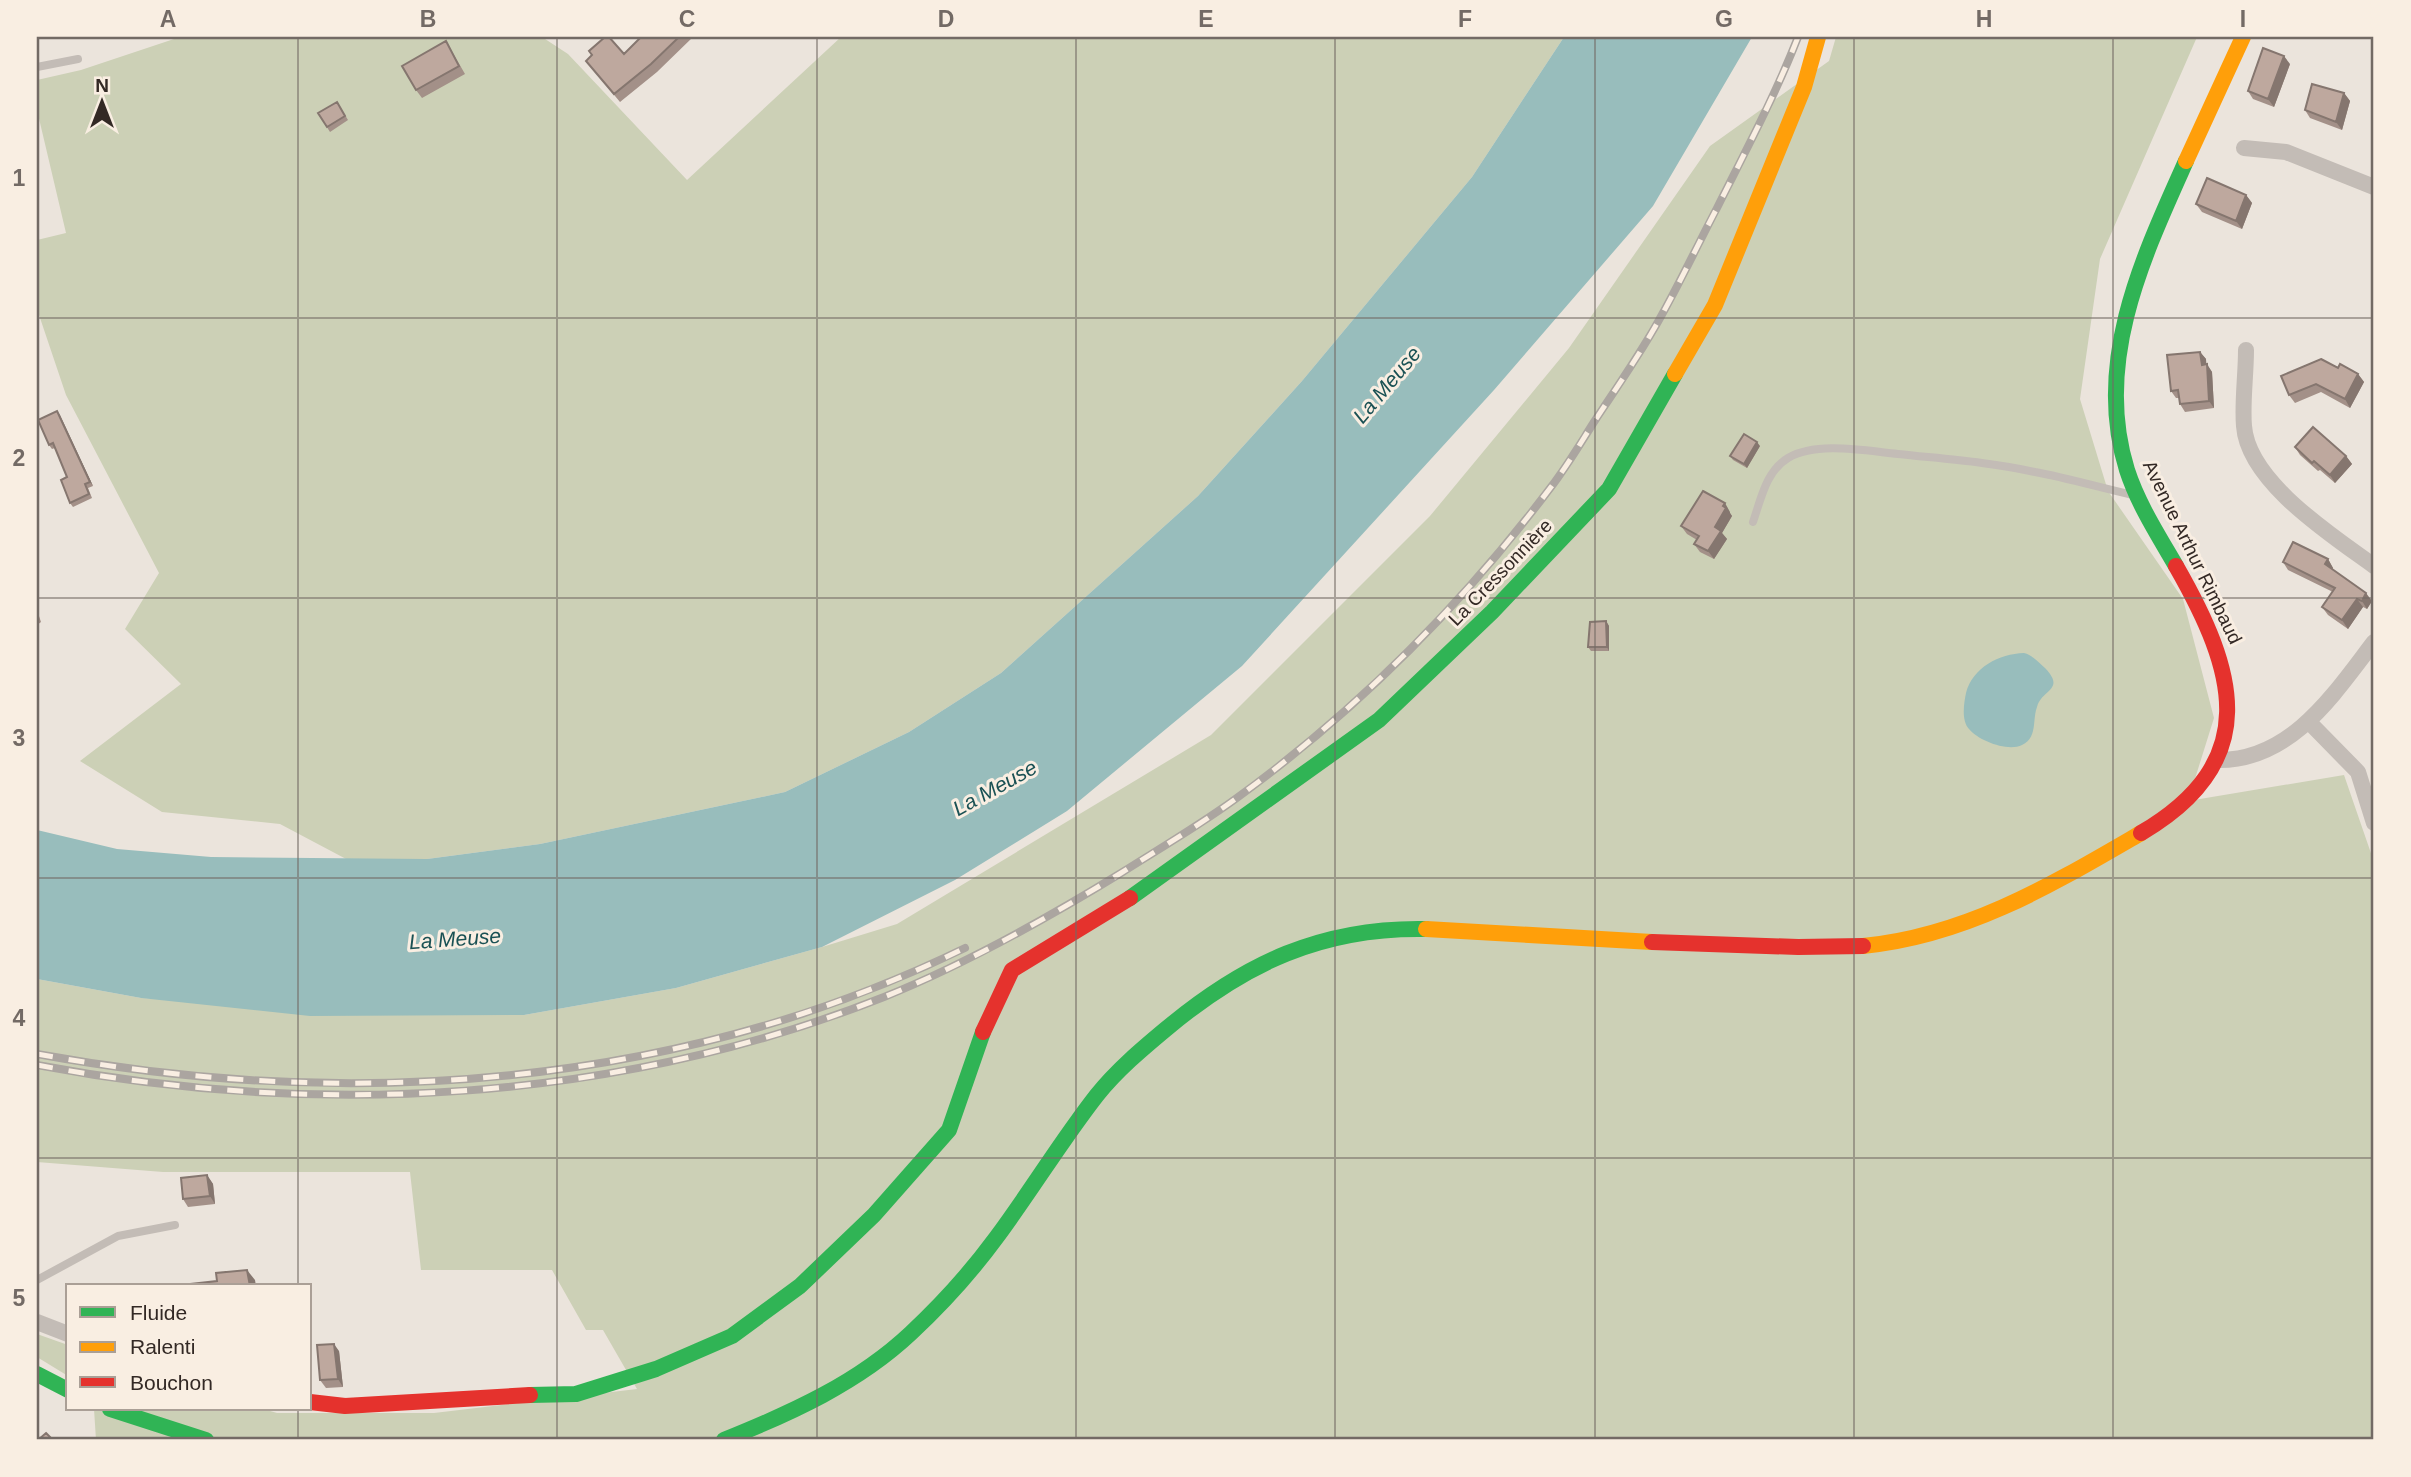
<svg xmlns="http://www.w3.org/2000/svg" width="2411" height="1477" font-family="Helvetica,sans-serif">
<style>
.green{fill:#ccd0b6}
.water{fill:#98bdbc}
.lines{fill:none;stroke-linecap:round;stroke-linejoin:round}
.lane{stroke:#c3bcb6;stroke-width:8}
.street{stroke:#c3bcb6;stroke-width:16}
.fast{stroke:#30b455;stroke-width:16}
.slow{stroke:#ff9f0a;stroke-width:16}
.jam{stroke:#e5322d;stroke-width:16}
.rail-casing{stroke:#aba5a0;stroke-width:8}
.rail{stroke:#f9eee2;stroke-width:5;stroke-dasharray:16;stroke-linecap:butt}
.wall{fill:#a39088}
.shaded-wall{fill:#85766f}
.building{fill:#bea89e;stroke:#85766f;stroke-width:2}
.grid{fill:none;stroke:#736a65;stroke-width:2;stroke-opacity:0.55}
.labels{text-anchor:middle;stroke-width:6;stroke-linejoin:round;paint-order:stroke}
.street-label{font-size:19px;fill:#332925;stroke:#f9eee2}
.water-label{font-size:21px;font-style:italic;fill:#1a5154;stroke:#f9eee2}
.neatline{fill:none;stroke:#736a65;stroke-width:2.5}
.grid-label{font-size:23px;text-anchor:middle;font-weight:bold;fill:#736a65}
</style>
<rect width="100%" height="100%" fill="#ebe4dc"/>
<path class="green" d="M 180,37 L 542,37 L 568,54 L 687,180 L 841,37 L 1564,37 L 1472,177 L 1302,381 L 1198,496 L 1001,673 L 909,732 L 785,792 L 540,844 L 427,859 L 348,860 L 280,824 L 162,812 L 80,761 L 181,684 L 125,629 L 159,573 L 66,395 L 37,309 L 37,240 L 66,233 L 37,110 L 37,80 L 81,70 Z
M 1836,37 L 2197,37 L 2100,259 L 2080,399 L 2108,491 L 2183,599 L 2214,718 L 2188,801 L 2344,775 L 2374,862 L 2374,1440 L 96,1440 L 94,1409 L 263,1409 L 277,1413 L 434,1413 L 637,1389 L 603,1330 L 586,1330 L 552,1270 L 421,1270 L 410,1172 L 163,1172 L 37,1162 L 37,979 L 141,998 L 524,1015 L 676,988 L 822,947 L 897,924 L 1211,735 L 1430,516 L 1569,348 L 1710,146 L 1829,61 Z
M 37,1334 L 68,1345 L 68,1376 L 37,1357 Z"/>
<path class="water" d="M 1564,37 L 1752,37 L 1653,206 L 1494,390 L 1242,666 L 1067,811 L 955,880 L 822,947 L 676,988 L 524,1015 L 310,1016 L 141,998 L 37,979 L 37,830 L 117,849 L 211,857 L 427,859 L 540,844 L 785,792 L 909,732 L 1001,673 L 1198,496 L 1302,381 L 1472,177 Z
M 2024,653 C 2032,655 2038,662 2045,668 C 2066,690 2042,689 2037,707 C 2032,720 2038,737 2022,745 C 2008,752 1979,741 1969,729 C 1961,720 1964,703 1966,693 C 1973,667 1999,654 2024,653 Z"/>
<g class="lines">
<path class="lane" d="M 37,67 L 78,59
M 1753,522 C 1761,499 1766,471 1788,458 C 1817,441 1866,451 1898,454 C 1944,459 1990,462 2035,472 C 2068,478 2101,488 2133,495
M 37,1280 L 118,1236 L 175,1225"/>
<path class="street" d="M 2244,148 L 2286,152 L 2374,187
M 2246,350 C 2246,375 2242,402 2244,426 C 2248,482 2333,536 2374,566
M 2309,722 L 2358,772 L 2374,823
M 2218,760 C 2291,761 2334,694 2374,642
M 37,1322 L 68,1334"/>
<path class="fast" d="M 2176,566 C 2158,535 2138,504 2127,470 C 2093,362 2143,257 2186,161
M 1130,898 L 1379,720 L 1492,612 L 1609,489 L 1675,374
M 37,1374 L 68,1390
M 530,1395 L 576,1394 L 656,1369 L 732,1336 L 800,1286 L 874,1215 L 949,1130 L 983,1032
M 110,1409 L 206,1440
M 724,1440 C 791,1413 858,1383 911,1333 C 942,1304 971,1272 996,1238 C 1031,1191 1061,1141 1097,1095 C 1117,1070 1142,1049 1166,1029 C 1245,963 1322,927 1426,929"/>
<path class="slow" d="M 2186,161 L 2243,37
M 1675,374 L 1715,305 L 1804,87 L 1818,37
M 1426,929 L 1652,942
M 1863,946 C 1967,936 2053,884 2141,833"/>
<path class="jam" d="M 2141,833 C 2264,761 2236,671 2176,566
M 1652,942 L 1798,947 L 1863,946
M 983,1032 L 1012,970 L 1130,898
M 310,1402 L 345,1406 L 530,1395"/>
<g class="rail-casing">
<path id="rail" d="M 37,1054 C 350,1111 675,1089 965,948
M 37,1065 C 319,1118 615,1103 884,997 C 966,964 1046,919 1121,873 C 1159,849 1198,826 1234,800 C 1354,713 1462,605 1551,487 C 1567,466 1580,444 1594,422 C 1615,390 1636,360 1655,327 C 1677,289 1696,248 1717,208 C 1745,152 1775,96 1798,37"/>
</g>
<use href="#rail" class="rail"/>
</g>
<path class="wall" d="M 641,37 L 693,37 L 657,72 L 620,102 L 586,61 L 624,54 Z
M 446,41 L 465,74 L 422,98 L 416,90 Z
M 2290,64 L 2274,107 L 2253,99 L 2248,91 Z
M 2344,93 L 2350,101 L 2342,130 L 2310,118 L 2305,110 Z
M 337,102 L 348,120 L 330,132 L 318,113 Z
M 2246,195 L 2252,203 L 2242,229 L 2202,212 L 2196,204 Z
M 2200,352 L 2206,359 L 2206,364 L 2212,372 L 2214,408 L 2185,412 L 2180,404 L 2179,398 L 2176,398 L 2171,391 Z
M 2338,368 L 2358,374 L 2364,382 L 2350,408 L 2321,392 L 2295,403 L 2289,395 Z
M 57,411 L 93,486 L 88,488 L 92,498 L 73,507 L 70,503 L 67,477 L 55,448 L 52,449 L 49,445 Z
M 1760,446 L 1747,468 L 1733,460 L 1730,456 Z
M 2295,447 L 2346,456 L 2352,464 L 2335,483 L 2320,470 L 2318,471 L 2300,455 Z
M 1730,512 L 1730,513 L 1732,516 L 1722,533 L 1727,539 L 1714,559 L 1700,552 L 1694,544 L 1697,540 L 1687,534 L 1681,526 Z
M 2328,559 L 2333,568 L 2332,569 L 2372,601 L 2367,609 L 2363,607 L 2348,629 L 2328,615 L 2322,607 L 2333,592 L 2288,570 L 2283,562 Z
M 37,610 L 41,622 L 37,625 Z
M 1606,621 L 1609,626 L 1609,651 L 1591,651 L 1588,647 Z
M 207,1175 L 213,1184 L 215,1204 L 188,1207 L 183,1199 Z
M 339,1351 L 343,1387 L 326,1388 L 320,1380 Z"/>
<path class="shaded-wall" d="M 2284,56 L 2290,64 L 2274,107 L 2268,99 Z
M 2344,93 L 2350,101 L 2342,130 L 2336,122 Z
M 2246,195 L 2252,203 L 2242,229 L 2236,221 Z
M 2200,352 L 2206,359 L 2207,372 L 2202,365 Z
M 2207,364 L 2212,372 L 2214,408 L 2209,401 Z
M 2358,374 L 2364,382 L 2350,408 L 2345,399 Z
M 57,411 L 60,415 L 93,486 L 90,482 Z
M 1757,442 L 1760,446 L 1747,468 L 1744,464 Z
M 2346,456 L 2352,464 L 2335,483 L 2330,475 Z
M 1725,503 L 1730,512 L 1730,513 L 1732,516 L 1722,533 L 1727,539 L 1714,559 L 1708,551 L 1715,527 Z
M 2328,559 L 2333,568 L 2331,572 L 2325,564 Z
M 2366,593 L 2372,601 L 2367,609 L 2362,601 Z
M 2357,599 L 2363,607 L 2348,629 L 2342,620 Z
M 1606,621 L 1609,626 L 1609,651 L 1607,647 Z
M 207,1175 L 213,1184 L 215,1204 L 210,1196 Z
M 247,1270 L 255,1280 L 256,1286 L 250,1286 Z
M 334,1344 L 339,1351 L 343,1387 L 338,1379 Z"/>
<path class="building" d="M 605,37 L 609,37 L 624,54 L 641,37 L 679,37 L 651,64 L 614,94 L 586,61 L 592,55 L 589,51 Z
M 446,41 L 459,66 L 416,90 L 402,66 Z
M 2263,48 L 2284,56 L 2268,99 L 2248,91 Z
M 2312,84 L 2344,93 L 2336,122 L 2305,110 Z
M 337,102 L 345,116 L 327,127 L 318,113 Z
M 2207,178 L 2246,195 L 2236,221 L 2196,204 Z
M 2200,352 L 2202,365 L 2207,364 L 2209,401 L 2180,404 L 2178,390 L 2171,391 L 2167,355 Z
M 2321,359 L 2338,368 L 2340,364 L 2358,374 L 2345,399 L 2316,384 L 2289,395 L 2281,376 Z
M 57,411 L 90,482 L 85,484 L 89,494 L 70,503 L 61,480 L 67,477 L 53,443 L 49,445 L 38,420 Z
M 2313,427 L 2346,456 L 2330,475 L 2314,461 L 2312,463 L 2295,447 Z
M 1744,434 L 1757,442 L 1744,464 L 1730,456 Z
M 1703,491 L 1725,503 L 1723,506 L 1726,508 L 1715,527 L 1721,531 L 1708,551 L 1694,544 L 1699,536 L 1681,526 Z
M 2293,542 L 2328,559 L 2325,564 L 2366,593 L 2362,601 L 2357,599 L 2342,620 L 2322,607 L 2335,588 L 2283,562 Z
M 1606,621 L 1607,647 L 1588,647 L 1590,622 Z
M 207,1175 L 210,1196 L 183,1199 L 181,1178 Z
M 247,1270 L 250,1286 L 191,1286 L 191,1284 L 217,1281 L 216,1273 Z
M 334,1344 L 338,1379 L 320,1380 L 317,1345 Z
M 46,1433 L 53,1440 L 38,1440 Z"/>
<path class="grid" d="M 298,37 L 298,1286M 557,37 L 557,1440M 817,37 L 817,1440M 1076,37 L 1076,1440M 1335,37 L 1335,1440M 1595,37 L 1595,1440M 1854,37 L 1854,1440M 2113,37 L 2113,1440M 37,318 L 2374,318M 37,598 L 2374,598M 37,878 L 2374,878M 37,1158 L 2374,1158M 298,1409 L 298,1440"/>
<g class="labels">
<g class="street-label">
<text transform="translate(2193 552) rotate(64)" y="7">Avenue Arthur Rimbaud</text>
<text transform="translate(1500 572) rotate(-46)" y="7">La Cressonnière</text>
</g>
<g class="water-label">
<text transform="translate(1387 385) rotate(-50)" y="7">La Meuse</text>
<text transform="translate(995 788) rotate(-29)" y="7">La Meuse</text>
<text transform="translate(455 939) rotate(-4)" y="7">La Meuse</text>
</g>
</g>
<rect width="2411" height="1477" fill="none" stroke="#f9eee2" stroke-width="77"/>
<rect x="66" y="1284" width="245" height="126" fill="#f9eee2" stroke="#aa9f96" stroke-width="2"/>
<rect x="80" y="1307" width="35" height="10" fill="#30b455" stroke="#aa9f96" stroke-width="2"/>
<text x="130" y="1320" font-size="21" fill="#332925">Fluide</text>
<rect x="80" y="1342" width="35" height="10" fill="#ff9f0a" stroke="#aa9f96" stroke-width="2"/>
<text x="130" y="1354" font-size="21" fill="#332925">Ralenti</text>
<rect x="80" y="1377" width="35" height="10" fill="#e5322d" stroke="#aa9f96" stroke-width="2"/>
<text x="130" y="1390" font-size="21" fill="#332925">Bouchon</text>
<g transform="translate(102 102)" stroke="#f9eee2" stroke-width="5" paint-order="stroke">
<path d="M0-5L12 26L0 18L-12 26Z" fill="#332925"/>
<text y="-10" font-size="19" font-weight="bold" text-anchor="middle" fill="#332925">N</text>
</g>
<rect x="38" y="38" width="2334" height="1400" class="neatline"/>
<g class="grid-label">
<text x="168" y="27">A</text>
<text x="428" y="27">B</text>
<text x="687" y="27">C</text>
<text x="946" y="27">D</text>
<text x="1206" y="27">E</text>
<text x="1465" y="27">F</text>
<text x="1724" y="27">G</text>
<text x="1984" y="27">H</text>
<text x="2243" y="27">I</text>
<text x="19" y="186">1</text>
<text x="19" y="466">2</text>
<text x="19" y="746">3</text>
<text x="19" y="1026">4</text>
<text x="19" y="1306">5</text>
</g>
</svg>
